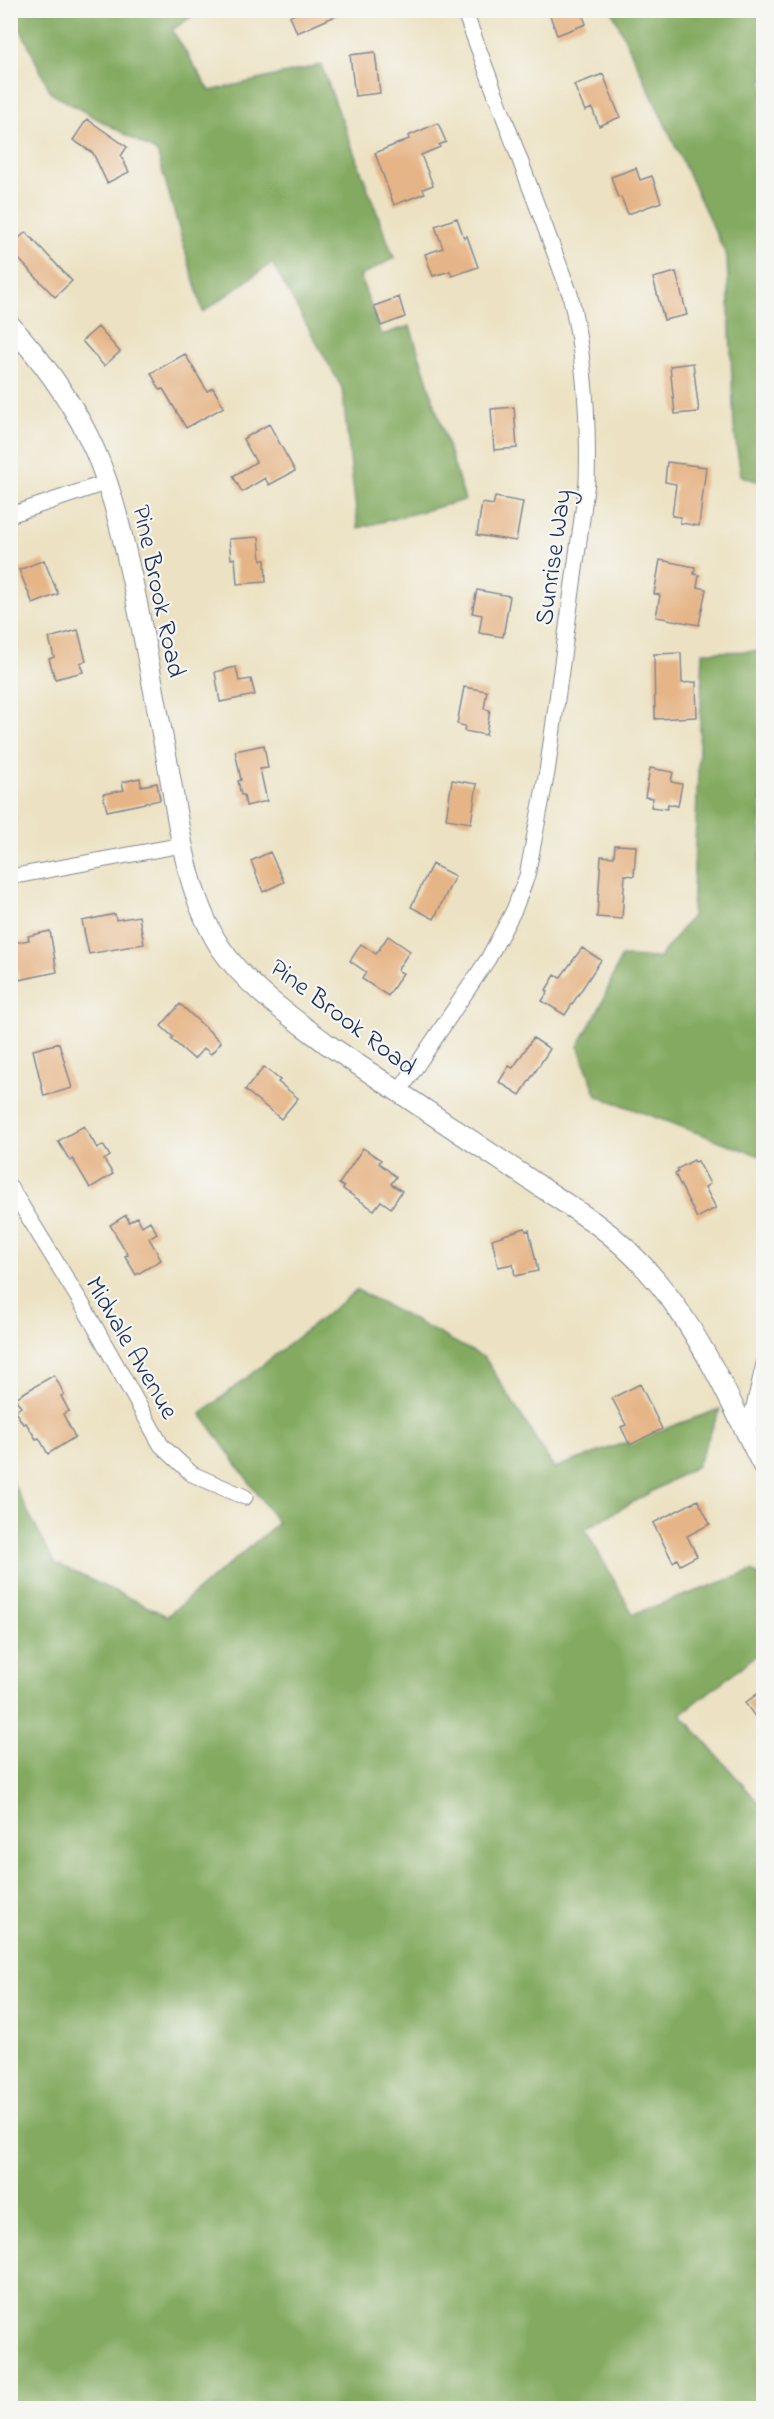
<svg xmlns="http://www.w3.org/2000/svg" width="774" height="2419" font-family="'Indie Flower',sans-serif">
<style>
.forest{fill:#83aa61;stroke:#4f6c60;stroke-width:1.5}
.building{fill:#e6b587}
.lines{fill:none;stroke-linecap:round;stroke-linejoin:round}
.minor-casing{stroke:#848890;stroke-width:17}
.tertiary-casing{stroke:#848890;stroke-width:22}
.minor{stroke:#fff;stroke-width:15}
.tertiary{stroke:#fff;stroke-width:20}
.labels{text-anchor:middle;stroke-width:4.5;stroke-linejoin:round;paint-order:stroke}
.street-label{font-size:26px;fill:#1b2f5e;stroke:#f6f6f2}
</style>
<rect width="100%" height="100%" fill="#f6f6f2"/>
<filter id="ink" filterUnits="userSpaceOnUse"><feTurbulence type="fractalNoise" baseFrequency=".0167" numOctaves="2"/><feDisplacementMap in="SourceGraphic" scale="12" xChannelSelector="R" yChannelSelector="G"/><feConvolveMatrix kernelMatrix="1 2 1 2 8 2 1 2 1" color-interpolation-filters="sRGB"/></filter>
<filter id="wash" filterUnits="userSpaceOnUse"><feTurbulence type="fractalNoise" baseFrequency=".008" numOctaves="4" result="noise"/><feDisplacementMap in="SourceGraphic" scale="24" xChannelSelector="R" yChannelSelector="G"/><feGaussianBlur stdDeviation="1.35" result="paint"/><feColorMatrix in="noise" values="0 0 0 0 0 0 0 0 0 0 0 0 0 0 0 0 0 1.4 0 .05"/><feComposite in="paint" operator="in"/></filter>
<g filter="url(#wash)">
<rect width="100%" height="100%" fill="#ece2c3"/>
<path class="forest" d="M 12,11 L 200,11 L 172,30 L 210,91 L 321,65 L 394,258 L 360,276 L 381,335 L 410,326 L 465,500 L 358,528 L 342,388 L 272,263 L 203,312 L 157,152 L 51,93 Z
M 612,11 L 763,11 L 763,483 L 741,476 L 734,428 L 727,257 Z
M 763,651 L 758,1040 L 764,1043 L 763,1157 L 597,1096 L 578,1046 L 601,1005 L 621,957 L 659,958 L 692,916 L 703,652 Z
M 357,1290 L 485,1358 L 554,1468 L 720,1409 L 697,1466 L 585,1529 L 633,1614 L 752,1571 L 763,1579 L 763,1650 L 681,1714 L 763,1808 L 763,2408 L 11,2408 L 10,1478 L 55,1563 L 167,1616 L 278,1523 L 201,1414 Z"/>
<g id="blocks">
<path class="building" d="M 304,10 L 349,10 L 297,33 L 290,16 Z
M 548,10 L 581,10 L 586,24 L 557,35 Z
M 375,52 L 380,93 L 355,96 L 350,55 Z
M 603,74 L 620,117 L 599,126 L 592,108 L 585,111 L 574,85 Z
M 87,119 L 127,147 L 121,156 L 129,172 L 107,183 L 93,153 L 73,140 Z
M 438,123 L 446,142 L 439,145 L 440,147 L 421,155 L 433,185 L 423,189 L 425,193 L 394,205 L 375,153 L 409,139 L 408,136 Z
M 636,168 L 640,180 L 652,176 L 661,202 L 628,214 L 621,197 L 618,198 L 611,177 Z
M 457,218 L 464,238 L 467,236 L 478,267 L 452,276 L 450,271 L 433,276 L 425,254 L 443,248 L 435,226 Z
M 26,232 L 72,281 L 55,297 L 10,250 L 10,246 Z
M 676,272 L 687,315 L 664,320 L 653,278 Z
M 399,297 L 405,317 L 381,326 L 374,306 Z
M 98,327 L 120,352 L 104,366 L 82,341 Z
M 185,354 L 207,391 L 213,388 L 224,407 L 186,428 L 168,397 L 163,389 L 160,390 L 151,373 Z
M 693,363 L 699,412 L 675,414 L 670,366 Z
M 514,407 L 517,448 L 494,450 L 491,409 Z
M 269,424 L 295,471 L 269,485 L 265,478 L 242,492 L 233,476 L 256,462 L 243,439 Z
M 667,462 L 706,467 L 699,526 L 680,523 L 681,517 L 672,516 L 676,484 L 665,482 Z
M 495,497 L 523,502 L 516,541 L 477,535 L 482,503 L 493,505 Z
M 259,537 L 261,560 L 265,560 L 266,582 L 237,584 L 235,558 L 231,559 L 229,539 Z
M 44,560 L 58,594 L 33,604 L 19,570 Z
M 660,560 L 695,567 L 694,574 L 699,575 L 697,587 L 706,589 L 699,625 L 656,617 L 660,595 L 654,594 Z
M 477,590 L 510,596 L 503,637 L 479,633 L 482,615 L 472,613 Z
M 78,630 L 86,661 L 80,663 L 83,672 L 55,679 L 49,659 L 54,657 L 49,638 Z
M 681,653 L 682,683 L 696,682 L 697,717 L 655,719 L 654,654 Z
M 236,667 L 239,681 L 251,679 L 255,695 L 220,702 L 215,672 Z
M 464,687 L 487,691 L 484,709 L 490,710 L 486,735 L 464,731 L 465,726 L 457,724 Z
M 264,745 L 268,768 L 260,769 L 267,801 L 246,806 L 244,795 L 241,795 L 238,781 L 241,780 L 235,751 Z
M 650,768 L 673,772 L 671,782 L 682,784 L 678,806 L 668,804 L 667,809 L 651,807 L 653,798 L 645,797 Z
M 140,778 L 141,786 L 157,783 L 160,800 L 107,811 L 103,794 L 124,790 L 122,782 Z
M 452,780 L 477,784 L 471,823 L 446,819 Z
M 615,845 L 636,846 L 634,876 L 625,875 L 622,919 L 597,917 L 601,856 L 614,857 Z
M 270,852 L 284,882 L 263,892 L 251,861 Z
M 432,864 L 455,876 L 434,919 L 411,907 Z
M 115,914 L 116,920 L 139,916 L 144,944 L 89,954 L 82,921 Z
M 50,931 L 57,972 L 19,980 L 17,969 L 10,971 L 10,944 L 29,940 L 28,936 Z
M 388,936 L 410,951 L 399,967 L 398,971 L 403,973 L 388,996 L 362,979 L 366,972 L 350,961 L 361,944 L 376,954 Z
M 582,948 L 601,960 L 565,1015 L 542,1001 L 548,992 L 546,990 L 555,975 L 560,978 Z
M 180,1004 L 221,1042 L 211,1054 L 204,1048 L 194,1059 L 171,1039 L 173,1037 L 161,1026 Z
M 533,1038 L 550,1049 L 520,1095 L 499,1082 L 509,1066 L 513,1068 Z
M 59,1043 L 72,1088 L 44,1096 L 33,1050 Z
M 264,1067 L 280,1080 L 278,1082 L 298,1098 L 281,1119 L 245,1090 Z
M 84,1126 L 97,1148 L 103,1145 L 110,1156 L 104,1160 L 113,1174 L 90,1188 L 73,1159 L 70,1161 L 58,1141 Z
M 363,1148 L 381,1160 L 379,1163 L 396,1177 L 391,1184 L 402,1191 L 391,1208 L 381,1201 L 374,1210 L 343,1189 L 344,1187 L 339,1184 Z
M 694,1160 L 695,1162 L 698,1161 L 710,1184 L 705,1187 L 716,1208 L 697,1218 L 675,1174 L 678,1172 L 677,1169 Z
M 126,1215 L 129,1222 L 137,1217 L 142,1226 L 150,1221 L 157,1233 L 149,1238 L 161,1260 L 136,1275 L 125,1256 L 128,1255 L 110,1225 Z
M 525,1228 L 526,1231 L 529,1230 L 538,1271 L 515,1276 L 513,1264 L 498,1267 L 492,1239 Z
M 54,1375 L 61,1388 L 64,1395 L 61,1396 L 69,1411 L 63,1414 L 75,1437 L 48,1454 L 39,1438 L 36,1439 L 26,1423 L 23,1424 L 15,1411 L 21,1407 L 15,1398 Z
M 640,1384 L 662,1429 L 630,1445 L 621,1427 L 626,1425 L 612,1398 Z
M 698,1500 L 710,1524 L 687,1536 L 697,1556 L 680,1565 L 677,1559 L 673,1562 L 653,1523 Z
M 764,1689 L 764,1729 L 745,1703 Z"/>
</g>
</g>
<g filter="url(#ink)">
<use href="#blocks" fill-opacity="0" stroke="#848890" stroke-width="1.5"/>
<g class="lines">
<g class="minor-casing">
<path id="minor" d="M 10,515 L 108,482
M 10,877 L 182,845
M 399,1092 L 488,959 L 514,910 L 527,876 L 547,772 L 587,482 C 589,418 585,357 570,294 L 464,10
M 10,1187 L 85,1309 L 161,1445 L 192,1474 L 245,1497
M 747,1436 L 764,1364"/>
</g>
<g class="tertiary-casing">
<path id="tertiary" d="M 10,325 C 41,359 68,396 88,436 C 111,482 121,530 132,579 C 145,641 156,703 168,765 C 179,826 186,893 220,947 C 246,986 290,1016 327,1044 L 595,1223 C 681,1285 717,1376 764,1468"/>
</g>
<use href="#minor" class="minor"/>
<use href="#tertiary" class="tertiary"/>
</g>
</g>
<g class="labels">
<g class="street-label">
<text transform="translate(552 557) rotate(-82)" y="9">Sunrise Way</text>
<text transform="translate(160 591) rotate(78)" y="9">Pine Brook Road</text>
<text transform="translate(344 1016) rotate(37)" y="9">Pine Brook Road</text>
<text transform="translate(133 1347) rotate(60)" y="9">Midvale Avenue</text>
</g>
</g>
<rect width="774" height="2419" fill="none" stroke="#f6f6f2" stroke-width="36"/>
</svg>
